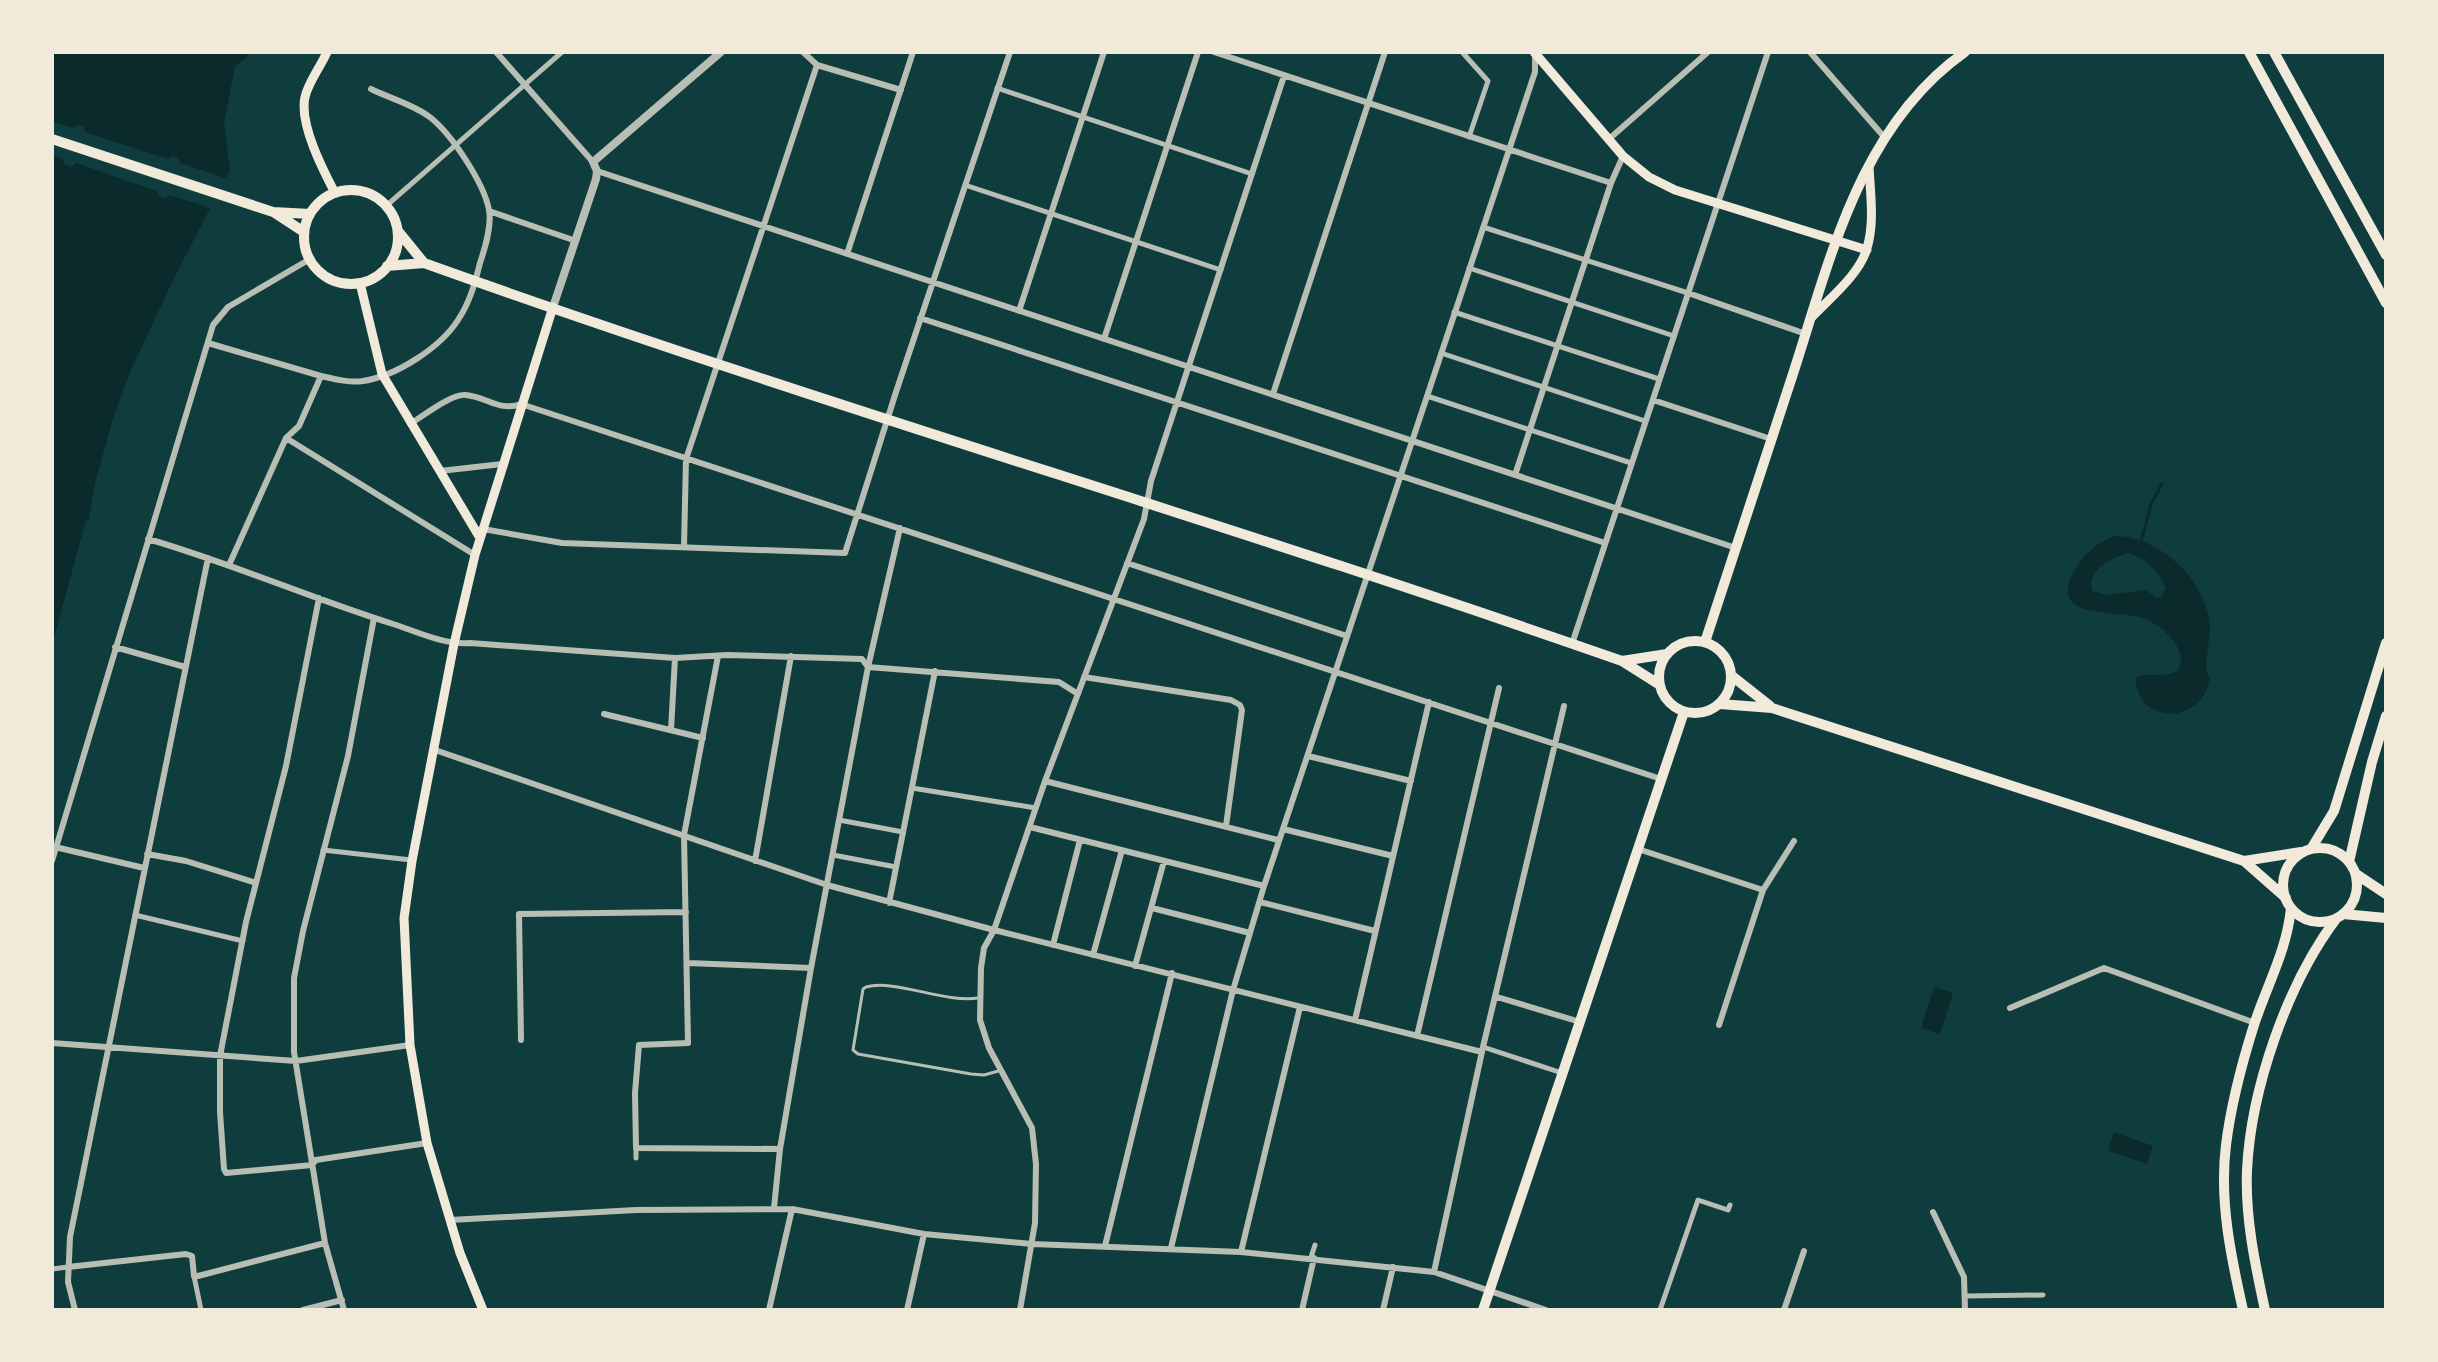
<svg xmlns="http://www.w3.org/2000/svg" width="2438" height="1362" font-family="'Asap Condensed',sans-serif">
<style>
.water{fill:#0a2a2b;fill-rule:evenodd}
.pier{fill:#0f3d3e}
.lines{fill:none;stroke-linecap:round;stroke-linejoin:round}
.stream{stroke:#0a2a2b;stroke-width:3}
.service{stroke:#b8beb3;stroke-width:3}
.pedestrian{stroke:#b8beb3;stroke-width:5}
.minor{stroke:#b8beb3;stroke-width:6}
.tertiary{stroke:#b8beb3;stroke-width:8}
.secondary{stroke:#f1e9da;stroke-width:9}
.primary{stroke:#f1e9da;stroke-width:10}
</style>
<rect width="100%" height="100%" fill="#0f3d3e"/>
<path class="water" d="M 52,52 L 249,52 L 248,56 L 235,66 L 224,124 L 230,170 L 174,278 L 131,370 L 114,415 L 95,483 L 89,520 L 86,520 L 52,645 Z
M 2115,536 C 2160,536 2208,582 2210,627 C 2210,639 2205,660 2207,670 C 2209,681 2211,671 2209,682 C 2204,710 2169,724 2147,705 C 2140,699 2135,688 2136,678 C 2147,670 2175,682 2180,665 C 2183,657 2179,649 2175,643 C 2165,629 2151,619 2135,616 C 2110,611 2048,618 2074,571 C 2084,554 2097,542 2115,536 ZM 2127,553 C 2148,558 2156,570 2166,588 L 2162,596 L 2157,598 L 2145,590 L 2108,595 L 2092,591 C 2087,569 2110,559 2127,553 Z
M 1934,987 L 1953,993 L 1940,1034 L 1921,1028 Z
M 2114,1132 L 2153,1146 L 2147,1164 L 2108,1151 Z"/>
<path class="pier" d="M 52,121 L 73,128 L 78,125 L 84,127 L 85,132 L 168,159 L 172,156 L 178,158 L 180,163 L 231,180 L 216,210 L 170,195 L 165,198 L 159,196 L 157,191 L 76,163 L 71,167 L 65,165 L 63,159 L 52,156 Z"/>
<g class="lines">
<path class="stream" d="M 2141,542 L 2151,504 L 2162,484"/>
<path class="service" d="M 978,998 C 944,1003 895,979 866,987 L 863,989 L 853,1050 L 858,1054 L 971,1074 L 984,1075 L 1002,1070"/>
<path class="pedestrian" d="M 1462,52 L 1488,81 L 1469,137
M 997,88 L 1252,174
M 965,185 L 1221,270
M 386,206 L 562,52
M 1483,227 L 1688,293
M 1469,268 L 1674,336
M 1454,312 L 1659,379
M 1441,353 L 1645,421
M 1427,396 L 1631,463
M 912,788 L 1036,808
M 839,820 L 903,832
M 323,850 L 411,860
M 833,855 L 896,867
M 135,915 L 243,941
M 1483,1047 L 1562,1073
M 636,1158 L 636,1148
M 1311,1257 L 1315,1245
M 52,1269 L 68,1267
M 194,1276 L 201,1310
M 1966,1296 L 2043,1295
M 1660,1310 L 1698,1200 L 1728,1210 L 1730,1205"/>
<path class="minor" d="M 496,52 L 593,162
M 803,52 L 817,65 L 901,90
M 1214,52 L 1611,183
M 1810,52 L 1885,138
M 1609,139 L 1708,52
M 597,171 L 1736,548
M 489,211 L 576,241
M 847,254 L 913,52
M 1688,293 L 1806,334
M 1019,311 L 1104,52
M 920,318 L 1605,543
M 1104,339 L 1198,52
M 208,343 L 321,376 C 334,379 349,383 363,381 C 396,376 440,348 458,320 C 470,302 475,283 480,263 C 485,248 492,226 489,210 C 484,183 452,135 431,118 C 415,105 389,98 371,89
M 1273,394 L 1385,52
M 1653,400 L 1771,439
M 410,424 C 423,416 452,393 466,395 C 487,397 500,412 521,404 L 1661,779
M 286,438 L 475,555
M 440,471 L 502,464
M 1515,475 L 1611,183 L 1623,156
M 483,529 L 562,543 L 845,553 L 896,392 L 1010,52
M 148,539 C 231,563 310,598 393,624 C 418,632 444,645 470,643 L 675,658 L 727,655 L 862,659 L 868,667 L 1059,682 L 1078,694
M 684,547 L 686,459 L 817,65
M 1127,563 L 1347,636
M 229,565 L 286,438 L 299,426 L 321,376
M 319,598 L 286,766 L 246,922 L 220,1056 L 220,1112 L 224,1169 L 226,1173 L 312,1165 L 316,1160 L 427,1143
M 1572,644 L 1768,52
M 115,647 L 185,667
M 718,656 L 684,835 L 688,1043 L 639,1045 L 635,1093 L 636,1148 L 780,1149
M 1084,677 L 1231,700 L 1240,705 L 1242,710 L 1226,826
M 604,714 L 703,738
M 671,730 L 675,658
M 435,750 L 827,885 L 994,930 L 1482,1052
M 1308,756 L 1411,781
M 1045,781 L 1278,840
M 1030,827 L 1264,886
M 1283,829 L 1393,856
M 55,847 L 144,868
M 1638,849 L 1763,890
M 147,854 L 186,861 L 256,883
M 52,861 L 213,325 L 228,307 L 310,259
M 755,861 L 791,656
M 1260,902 L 1375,931
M 889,903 L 935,671
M 1152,908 L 1250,933
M 1053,945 L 1080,840
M 1093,955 L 1122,850
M 688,963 L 811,968
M 1135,966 L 1164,861
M 1497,997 L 1580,1022
M 2010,1008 L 2104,968 L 2255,1023
M 1355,1020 L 1429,702
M 1719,1025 L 1763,890 L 1794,841
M 1417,1036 L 1499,688
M 521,1040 L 519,914 L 686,912
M 52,1043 L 296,1061 L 410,1045
M 774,1208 L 780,1149 L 811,968 L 868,667 L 900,528
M 1933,1212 L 1964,1277 L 1965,1310
M 450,1220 L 636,1210 L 792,1209 L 924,1234 L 1032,1244 L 1241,1252 L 1434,1272 L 1546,1310
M 1105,1246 L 1172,973
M 1171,1248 L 1233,990 L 1264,886 L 1535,72 L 1535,55
M 1241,1252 L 1300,1007
M 68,1267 L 186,1254 L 192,1256 L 194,1276 L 198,1276 L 325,1243
M 1434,1272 L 1483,1047 L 1564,706
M 75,1310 L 68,1282 L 70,1237 L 208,558
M 303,1310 L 342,1300
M 344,1310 L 325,1243 L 294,1052 L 294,978 L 303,931 L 348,756 L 374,618
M 769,1310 L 792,1209
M 907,1310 L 924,1234
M 1020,1310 L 1035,1223 L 1036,1164 L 1032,1128 L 989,1048 L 980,1020 L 981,968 L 984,948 L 994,930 L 1045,781 L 1144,519 L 1151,481 L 1284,76
M 1302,1310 L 1314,1258
M 1383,1310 L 1393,1267
M 1784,1310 L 1804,1251"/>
<path class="tertiary" d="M 553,307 L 596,179 L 597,171 L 593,162 L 721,52"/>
<path class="secondary" d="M 327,52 C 321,66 308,83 305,97 C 299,124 323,170 335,193
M 1534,52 L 1623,156 L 1649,177 L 1675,190 L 1867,250
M 360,283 L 382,374 L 480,538
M 1812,317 C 1830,298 1860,274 1867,248 C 1875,222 1870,192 1869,165
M 483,1310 L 460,1253 L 427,1143 L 410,1045 L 404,918 L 412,861 L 454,644 L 475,555 L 553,307"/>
<path class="primary" d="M 2249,52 L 2386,303
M 2274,52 L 2386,255
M 52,139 L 273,212 L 310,214
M304 237a47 47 0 1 1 94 0a47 47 0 1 1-94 0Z
M 275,213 L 304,232
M 398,231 L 424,263
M 387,266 L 424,263 C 820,405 1225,522 1622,661 L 1660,685
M1659 677a36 36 0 1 1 72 0a36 36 0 1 1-72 0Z
M 1705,642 C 1733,556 1762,469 1790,383 C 1829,265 1857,128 1965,52
M 1622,661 L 1667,654
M 1732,676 L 1770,706
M 1720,704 L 1772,708 L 2244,861 L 2286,898
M2283 885a37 37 0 1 1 74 0a37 37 0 1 1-74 0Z
M 2311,849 L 2334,811 L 2386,643
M 2244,861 L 2301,852
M 2349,862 L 2372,762 L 2386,716
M 2356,874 L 2386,894
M 2343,914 L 2386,918
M 1483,1310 L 1684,712
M 2243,1310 C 2231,1257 2219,1200 2226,1145 C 2231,1105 2242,1063 2254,1025 C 2267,985 2287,950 2291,908
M 2265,1310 C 2255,1264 2245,1217 2247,1170 C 2251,1089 2287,984 2336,919"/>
</g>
<rect width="2438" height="1362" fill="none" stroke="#f1e9da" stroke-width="108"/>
</svg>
